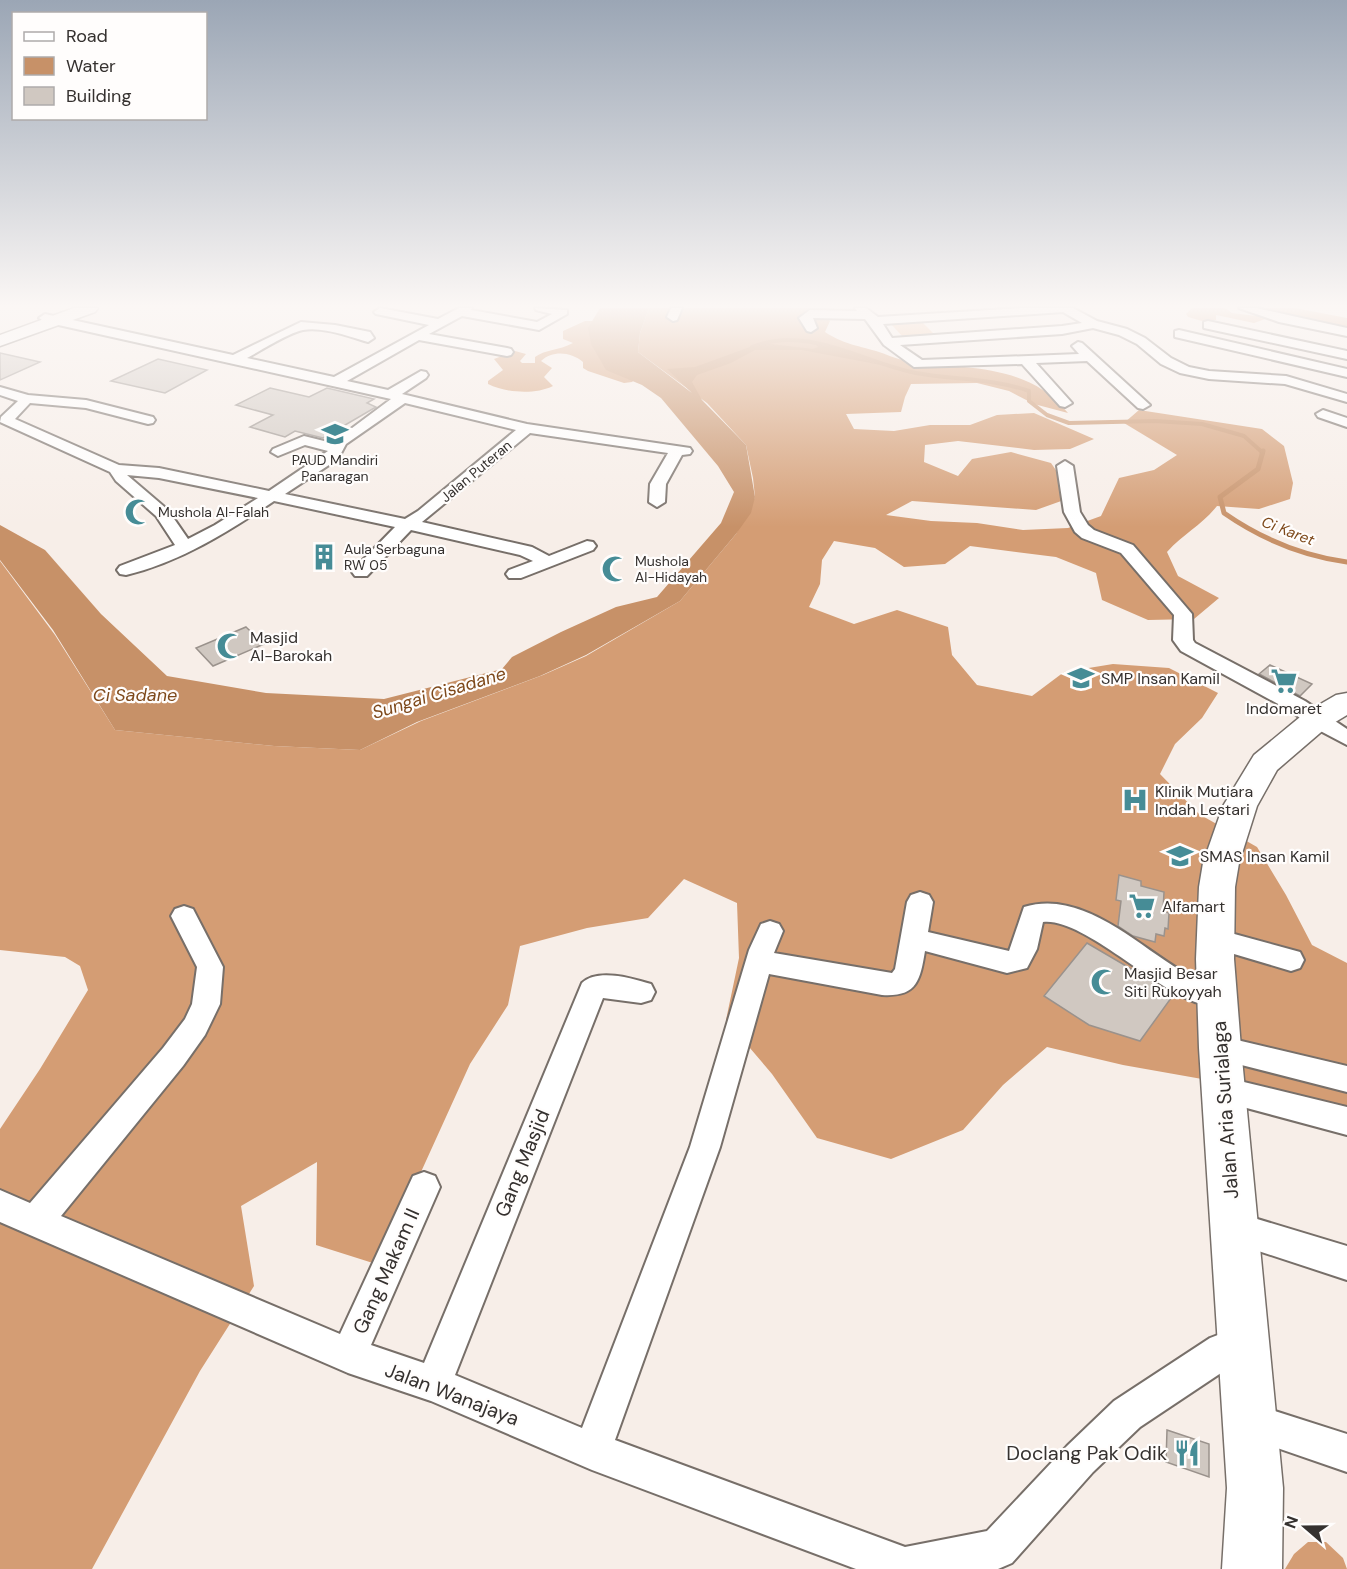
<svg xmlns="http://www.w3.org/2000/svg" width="1347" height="1569" font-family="'DM Sans',sans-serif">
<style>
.green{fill:#edb78f}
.forest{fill:#d49d74}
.water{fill:#c79168}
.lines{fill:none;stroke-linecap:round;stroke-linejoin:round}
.stream-far1{stroke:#c79168;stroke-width:4}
.stream{stroke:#c79168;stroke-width:5}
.building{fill:#d0c8c1;stroke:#9a928c;stroke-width:1.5}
.minor-casing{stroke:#776f69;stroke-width:4}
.primary-casing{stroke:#776f69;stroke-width:3}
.minor{fill:#fff;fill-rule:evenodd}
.primary{fill:#fff;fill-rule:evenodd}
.labels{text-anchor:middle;stroke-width:4.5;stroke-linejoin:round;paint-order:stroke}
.far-poi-label{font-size:14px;fill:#35312f;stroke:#fffdfc;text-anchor:start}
.far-street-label{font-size:14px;fill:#35312f;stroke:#fffdfc}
.far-water-label{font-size:15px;font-style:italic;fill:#7e491b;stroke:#fffdfc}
.poi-label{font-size:16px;fill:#35312f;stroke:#fffdfc;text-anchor:start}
.water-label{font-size:18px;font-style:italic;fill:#7e491b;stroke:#fffdfc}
.near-street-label{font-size:20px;fill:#35312f;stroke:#fffdfc}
.near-poi-label{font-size:20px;fill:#35312f;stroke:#fffdfc;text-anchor:end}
</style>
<rect width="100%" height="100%" fill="#f7eee8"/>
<path class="green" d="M 919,319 L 934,334 L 903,337 L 889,322 Z"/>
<path class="forest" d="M 649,308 L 815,308 L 821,310 L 830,321 L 825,332 C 844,344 855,345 876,351 C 886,354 896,359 907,361 C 966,370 1027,362 1068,413 L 1034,404 L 1009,391 L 977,383 L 911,384 L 905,397 L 901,412 L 846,414 L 854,429 L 894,431 L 930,425 L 970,425 L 997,415 L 1034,413 L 1094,439 L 1070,449 L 1034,450 L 958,441 L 925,445 L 924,462 L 958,476 L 972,459 L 1011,452 L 1051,463 L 1064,482 L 1064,500 L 1036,510 L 912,501 L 886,515 L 931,521 L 977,523 L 1023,530 L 1068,528 L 1101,516 L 1119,478 L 1154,470 L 1177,455 L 1124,423 L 1139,410 L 1262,429 L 1284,446 L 1293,483 L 1290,499 L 1259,509 L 1217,506 C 1201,526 1184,533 1167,552 L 1178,576 L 1219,598 L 1194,619 L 1148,620 L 1102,600 L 1096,573 L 1056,557 L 970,546 L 945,564 L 904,567 L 875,548 L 834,541 L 822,560 L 820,584 L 809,607 L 854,624 L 897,610 L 948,627 L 952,655 L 977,685 L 1032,696 L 1064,672 L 1113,664 L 1169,668 L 1218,693 L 1202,718 L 1175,744 L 1160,774 L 1199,814 L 1257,847 L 1286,895 L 1312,945 L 1347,963 L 1347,1117 L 1202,1079 L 1123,1065 L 1047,1047 L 1003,1085 L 963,1130 L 891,1159 L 817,1138 L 772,1074 L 726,1020 L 739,958 L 737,903 L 684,879 L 648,918 L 587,928 L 520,946 L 508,1005 L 470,1064 L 411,1194 L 376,1264 L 316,1245 L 317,1162 L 241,1206 L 254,1286 L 200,1371 L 92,1569 L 0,1569 L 0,1129 L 40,1069 L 88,990 L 80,966 L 65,957 L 0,950 L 0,561 L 55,635 L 115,730 L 274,746 L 360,750 L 421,721 L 543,675 L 586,656 L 680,601 L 736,534 L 755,497 L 753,478 L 746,445 L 707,403 L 638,352 L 640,333 Z
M 1192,308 L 1225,308 L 1232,313 L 1257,316 L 1264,312 L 1261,308 L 1295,308 L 1347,318 L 1347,327 L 1277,319 L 1268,318 L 1254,323 L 1216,315 L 1216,320 L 1202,321 L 1188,317 L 1186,314 Z
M 585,321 L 592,321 L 635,379 L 632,382 L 624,383 L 588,371 L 583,368 L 583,362 C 571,352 553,350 541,361 L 552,368 L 544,377 L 553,386 C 535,395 506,393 488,384 L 488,381 L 503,370 L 494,359 L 515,351 L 526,354 L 520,361 L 522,363 L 535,363 L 535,357 C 546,349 558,351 573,343 L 563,339 L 563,331 Z
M 1308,1542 L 1326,1542 L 1343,1558 L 1347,1569 L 1285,1569 L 1294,1554 Z"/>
<path class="water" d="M 600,308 L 649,308 L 640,333 L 638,352 L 692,393 L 667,369 L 695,367 L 761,343 L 813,349 L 818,347 L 815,343 L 881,365 L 802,350 L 755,350 L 731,363 L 697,375 L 692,382 L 702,400 L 746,445 L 755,497 L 751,513 L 736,534 L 680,601 L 586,655 L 540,676 L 417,722 L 360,750 L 274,746 L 115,730 L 53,630 L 0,560 L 0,525 L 45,550 L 101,614 L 167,676 L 266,693 L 384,699 L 502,669 L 512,657 L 561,632 L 616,607 L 657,597 L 721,523 L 734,492 L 718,466 L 661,398 L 642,385 L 606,370 L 591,344 L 588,328 Z"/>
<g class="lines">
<path class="stream-far1" d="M 752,347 C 807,324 863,363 916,373 C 954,380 992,378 1029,391 L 1029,401 L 1047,415 L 1069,423 L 1155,421 L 1202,424 L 1244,436 L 1263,453"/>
<path class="stream" d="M 1263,451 L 1258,469 L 1220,497 L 1224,513 C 1260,538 1303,556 1347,562"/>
</g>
<path class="building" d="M 0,353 L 40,362 L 0,380 Z
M 158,359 L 207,370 L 165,393 L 111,381 Z
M 270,388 L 309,397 L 327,388 L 374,399 L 367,403 L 376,407 L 323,438 L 295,431 L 285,437 L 250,427 L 273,415 L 236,405 Z
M 246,627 L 264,644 L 213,666 L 196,648 Z
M 1270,665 L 1312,684 L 1300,696 L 1259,674 Z
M 1119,875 L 1141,881 L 1141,886 L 1164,892 L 1163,911 L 1169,913 L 1168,929 L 1165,928 L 1164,936 L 1156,934 L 1155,942 L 1133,936 L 1118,926 L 1121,901 L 1116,900 Z
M 1087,943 L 1174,994 L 1140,1041 L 1089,1025 L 1044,996 Z
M 1167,1430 L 1209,1444 L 1209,1477 L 1166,1462 Z"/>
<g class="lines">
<g class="minor-casing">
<path id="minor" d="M 380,308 L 438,319 L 459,308 L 472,308 L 471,310 L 537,322 L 552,314 L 536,310 L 535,308 L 567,310 L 567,314 L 539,330 L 462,316 L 429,334 L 507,348 L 511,349 L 513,352 L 511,355 L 507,356 L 419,340 L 347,381 L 388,390 L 421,371 L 426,372 L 428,375 L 426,378 L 402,394 L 527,424 L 690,448 L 692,451 L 690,454 L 682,455 L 666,484 L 665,502 L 657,507 L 649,502 L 650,484 L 668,453 L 530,433 L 422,522 L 532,547 L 549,556 L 587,541 L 593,542 L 596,546 L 593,550 L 521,578 L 509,578 L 506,574 L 509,570 L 533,561 L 520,555 L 411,530 L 367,576 L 355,576 L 352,572 L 355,568 L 395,527 L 274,501 C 228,532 180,562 126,575 L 120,574 L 117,570 L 120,566 L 175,545 L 156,516 L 116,481 L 110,472 L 0,422 L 1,417 L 18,401 L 0,395 L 0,387 L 28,395 L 86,400 L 153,417 L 155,420 L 153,423 L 148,424 L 86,408 L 30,403 L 15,419 L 119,465 L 159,468 L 269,491 L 328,451 L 305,445 L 278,456 L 271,452 L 273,449 L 304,436 L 332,443 L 391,399 L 45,322 L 39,318 L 45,314 L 233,355 L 301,322 L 335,325 L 370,332 L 374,338 L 368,342 C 351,337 322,326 303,330 C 290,332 260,351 247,358 L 334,377 L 429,325 L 376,314 L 374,312 ZM 405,403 L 516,430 L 418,511 L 405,519 L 285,494 L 338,459 L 346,444 ZM 127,475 L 159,478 L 258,498 L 215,525 L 188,539 L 168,510 Z
M 671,308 L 682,308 L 677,320 L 673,321 L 667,317 Z
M 855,308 L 866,308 L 878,317 L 1021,308 L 1073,308 L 1097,321 L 1127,329 L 1145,338 L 1171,358 L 1189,367 L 1209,371 L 1286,376 L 1347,394 L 1347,402 L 1285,384 L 1209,379 L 1180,373 L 1161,364 L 1137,344 L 1119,335 L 1093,328 L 1062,334 L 900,345 L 922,360 L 1079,354 L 1072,346 L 1078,342 L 1082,343 L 1150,405 L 1143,409 L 1138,408 L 1087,361 L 1036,363 L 1072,403 L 1065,407 L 1060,406 L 1022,364 L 914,367 L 884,345 L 865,319 L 813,318 L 817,328 L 811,332 L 807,331 L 799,318 L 810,310 L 857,311 ZM 1063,312 L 1082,323 L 1062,326 L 892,338 L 883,324 Z
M 1239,308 L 1256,308 L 1347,328 L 1347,336 L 1279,322 Z
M 1208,321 L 1347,351 L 1347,359 L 1204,328 L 1204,322 Z
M 1179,330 L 1347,369 L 1347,377 L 1175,337 L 1175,331 Z
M 1323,410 L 1347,418 L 1347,427 L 1318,417 L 1316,414 Z
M 1065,461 L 1073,466 L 1080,512 L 1088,525 L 1094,530 L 1133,545 L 1192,614 L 1193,640 L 1195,643 L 1305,701 L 1347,729 L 1347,745 L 1309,725 L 1291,711 L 1181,651 L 1173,640 L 1174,615 L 1121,553 L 1082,538 L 1075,532 L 1064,512 L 1057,466 Z
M 920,892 L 929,895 L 933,902 L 928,932 L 1009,951 L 1024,907 C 1081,889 1135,943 1180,970 C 1195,979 1210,983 1227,989 L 1231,997 L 1227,1005 C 1215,1009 1207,1006 1195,1002 C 1153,988 1081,917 1043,922 L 1037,949 L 1027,968 L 1007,973 L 925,951 C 920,982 916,997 882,995 L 769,974 L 720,1147 L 615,1440 L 905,1547 L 987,1531 L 1067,1446 L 1114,1401 L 1210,1338 L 1223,1333 L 1257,1342 L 1262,1355 L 1257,1368 L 1244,1373 L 1227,1369 L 1140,1427 L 1093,1472 L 1012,1563 L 998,1569 L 856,1569 L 592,1470 L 431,1401 L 348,1373 L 0,1222 L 0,1190 L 30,1203 L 163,1048 L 185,1019 L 192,1004 L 197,967 L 171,916 L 175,909 L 184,906 L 193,909 L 223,967 L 220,1004 L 205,1035 L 183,1066 L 61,1216 L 340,1334 L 413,1176 L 424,1172 L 435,1176 L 440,1187 L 371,1345 L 424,1363 L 582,983 C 597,968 632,978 651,984 L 655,992 L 651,1000 L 641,1003 L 603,998 L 455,1375 L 582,1428 L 690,1147 L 749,950 L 761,924 L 770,921 L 779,924 L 783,931 L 774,953 L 892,973 L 895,969 L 907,902 L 911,895 Z
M 1216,929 L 1300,952 L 1304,960 L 1300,968 L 1291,971 L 1207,946 L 1203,939 L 1207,932 Z
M 1220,1036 L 1347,1066 L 1347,1092 L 1210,1057 L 1206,1048 L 1210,1039 Z
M 1223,1077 L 1347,1107 L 1347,1135 L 1213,1099 L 1208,1090 L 1213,1081 Z
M 1234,1212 L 1347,1246 L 1347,1280 L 1222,1239 L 1218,1228 L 1222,1217 Z
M 1250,1403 L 1347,1434 L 1347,1472 L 1237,1434 L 1232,1421 L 1237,1408 Z"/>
</g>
<g class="primary-casing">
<path id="primary" d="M 74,308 L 98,308 L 95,312 L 0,346 L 0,335 Z
M 1347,693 L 1347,715 L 1327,727 L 1277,770 L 1257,806 L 1239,863 L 1235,887 L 1234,959 L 1241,1048 L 1283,1488 L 1282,1569 L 1222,1569 L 1227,1488 L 1199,1048 L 1196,959 L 1199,887 L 1203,863 L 1223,806 L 1254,755 L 1305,713 L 1336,695 Z"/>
</g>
<use href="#minor" class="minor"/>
<use href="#primary" class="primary"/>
</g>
<linearGradient id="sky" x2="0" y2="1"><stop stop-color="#9ba6b5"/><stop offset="0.58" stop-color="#fbf7f5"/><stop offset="1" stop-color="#fbf7f5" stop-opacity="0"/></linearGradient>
<rect width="1347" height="527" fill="url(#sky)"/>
<defs>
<g id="school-bare" transform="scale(2.07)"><path d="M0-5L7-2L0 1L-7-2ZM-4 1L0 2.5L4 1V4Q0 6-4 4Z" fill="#468c96" stroke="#fffdfc" stroke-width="2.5" paint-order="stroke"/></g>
<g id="mosque-bare" transform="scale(2.07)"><path d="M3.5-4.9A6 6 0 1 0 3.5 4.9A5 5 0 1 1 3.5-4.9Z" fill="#468c96" stroke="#fffdfc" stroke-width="2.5" paint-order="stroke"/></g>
<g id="building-bare" transform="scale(2.07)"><path d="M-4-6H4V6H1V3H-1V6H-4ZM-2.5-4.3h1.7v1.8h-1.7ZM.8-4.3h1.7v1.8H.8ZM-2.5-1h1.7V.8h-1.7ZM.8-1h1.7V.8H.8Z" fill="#468c96" stroke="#fffdfc" stroke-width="2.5" paint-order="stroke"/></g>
<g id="supermarket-bare" transform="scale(2.07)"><path d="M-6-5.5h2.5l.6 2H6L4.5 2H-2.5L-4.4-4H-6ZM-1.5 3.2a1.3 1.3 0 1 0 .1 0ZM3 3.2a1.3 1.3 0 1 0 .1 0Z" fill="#468c96" stroke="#fffdfc" stroke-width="2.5" paint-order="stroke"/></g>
<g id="hospital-bare" transform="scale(2.07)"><path d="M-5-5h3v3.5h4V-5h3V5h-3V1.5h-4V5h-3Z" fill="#468c96" stroke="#fffdfc" stroke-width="2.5" paint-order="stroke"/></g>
<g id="restaurant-bare" transform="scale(2.07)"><path d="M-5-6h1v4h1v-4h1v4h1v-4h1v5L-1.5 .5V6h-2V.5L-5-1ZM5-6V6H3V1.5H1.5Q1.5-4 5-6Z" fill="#468c96" stroke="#fffdfc" stroke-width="2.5" paint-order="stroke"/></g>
</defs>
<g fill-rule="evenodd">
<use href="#school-bare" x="335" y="434"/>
<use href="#mosque-bare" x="138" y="512"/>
<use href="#building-bare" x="324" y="557"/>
<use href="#mosque-bare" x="615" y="569"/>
<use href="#mosque-bare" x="230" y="646"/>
<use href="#school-bare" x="1081" y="678"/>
<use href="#supermarket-bare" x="1284" y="681"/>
<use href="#hospital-bare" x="1135" y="800"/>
<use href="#school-bare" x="1180" y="856"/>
<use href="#supermarket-bare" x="1142" y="906"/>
<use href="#mosque-bare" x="1104" y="982"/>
<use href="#restaurant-bare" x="1187" y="1453"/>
</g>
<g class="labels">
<g class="far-poi-label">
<text x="335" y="465" text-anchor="middle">PAUD Mandiri<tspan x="335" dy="16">Panaragan</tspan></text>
<text x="158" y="517">Mushola Al-Falah</text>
<text x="344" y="554">Aula Serbaguna<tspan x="344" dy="16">RW 05</tspan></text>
<text x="635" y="566">Mushola<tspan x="635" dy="16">Al-Hidayah</tspan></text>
</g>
<g class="far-street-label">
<text transform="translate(476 471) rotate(-40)" y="5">Jalan Puteran</text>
</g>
<g class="far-water-label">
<text transform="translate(1288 531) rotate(21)" y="5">Ci Karet</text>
</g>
<g class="poi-label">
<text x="250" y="643">Masjid<tspan x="250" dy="18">Al-Barokah</tspan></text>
<text x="1101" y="684">SMP Insan Kamil</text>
<text x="1284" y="714" text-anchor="middle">Indomaret</text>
<text x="1155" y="797">Klinik Mutiara<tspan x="1155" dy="18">Indah Lestari</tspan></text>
<text x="1200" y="862">SMAS Insan Kamil</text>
<text x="1162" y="912">Alfamart</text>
<text x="1124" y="979">Masjid Besar<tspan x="1124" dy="18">Siti Rukoyyah</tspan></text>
</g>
<g class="water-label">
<text transform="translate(439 693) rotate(-17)" y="6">Sungai Cisadane</text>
<text x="135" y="701">Ci Sadane</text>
</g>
<g class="near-street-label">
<text transform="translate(1225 1110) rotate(-94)" y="7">Jalan Aria Surialaga</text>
<text transform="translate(522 1163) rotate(-68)" y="7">Gang Masjid</text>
<text transform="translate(386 1271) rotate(-66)" y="7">Gang Makam II</text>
<text transform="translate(452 1394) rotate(21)" y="7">Jalan Wanajaya</text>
</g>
<g class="near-poi-label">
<text x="1167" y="1460">Doclang Pak Odik</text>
</g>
</g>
<rect x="12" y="12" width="195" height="108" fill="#fffdfc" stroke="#aeabaa" stroke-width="1.5"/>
<rect x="24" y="32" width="30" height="9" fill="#ffffff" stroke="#aeabaa" stroke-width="1.5"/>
<text x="66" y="42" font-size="18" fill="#35312f">Road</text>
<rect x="24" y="57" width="30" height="18" fill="#c79168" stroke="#aeabaa" stroke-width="1.5"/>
<text x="66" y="72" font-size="18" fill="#35312f">Water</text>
<rect x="24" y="87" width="30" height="18" fill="#d0c8c1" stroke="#aeabaa" stroke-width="1.5"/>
<text x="66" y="102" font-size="18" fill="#35312f">Building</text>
<g transform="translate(1305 1527) rotate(290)" stroke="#fffdfc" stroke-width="4.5" paint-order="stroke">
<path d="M0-4.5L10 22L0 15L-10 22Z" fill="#35312f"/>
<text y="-9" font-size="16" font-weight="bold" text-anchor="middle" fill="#35312f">N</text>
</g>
</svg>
